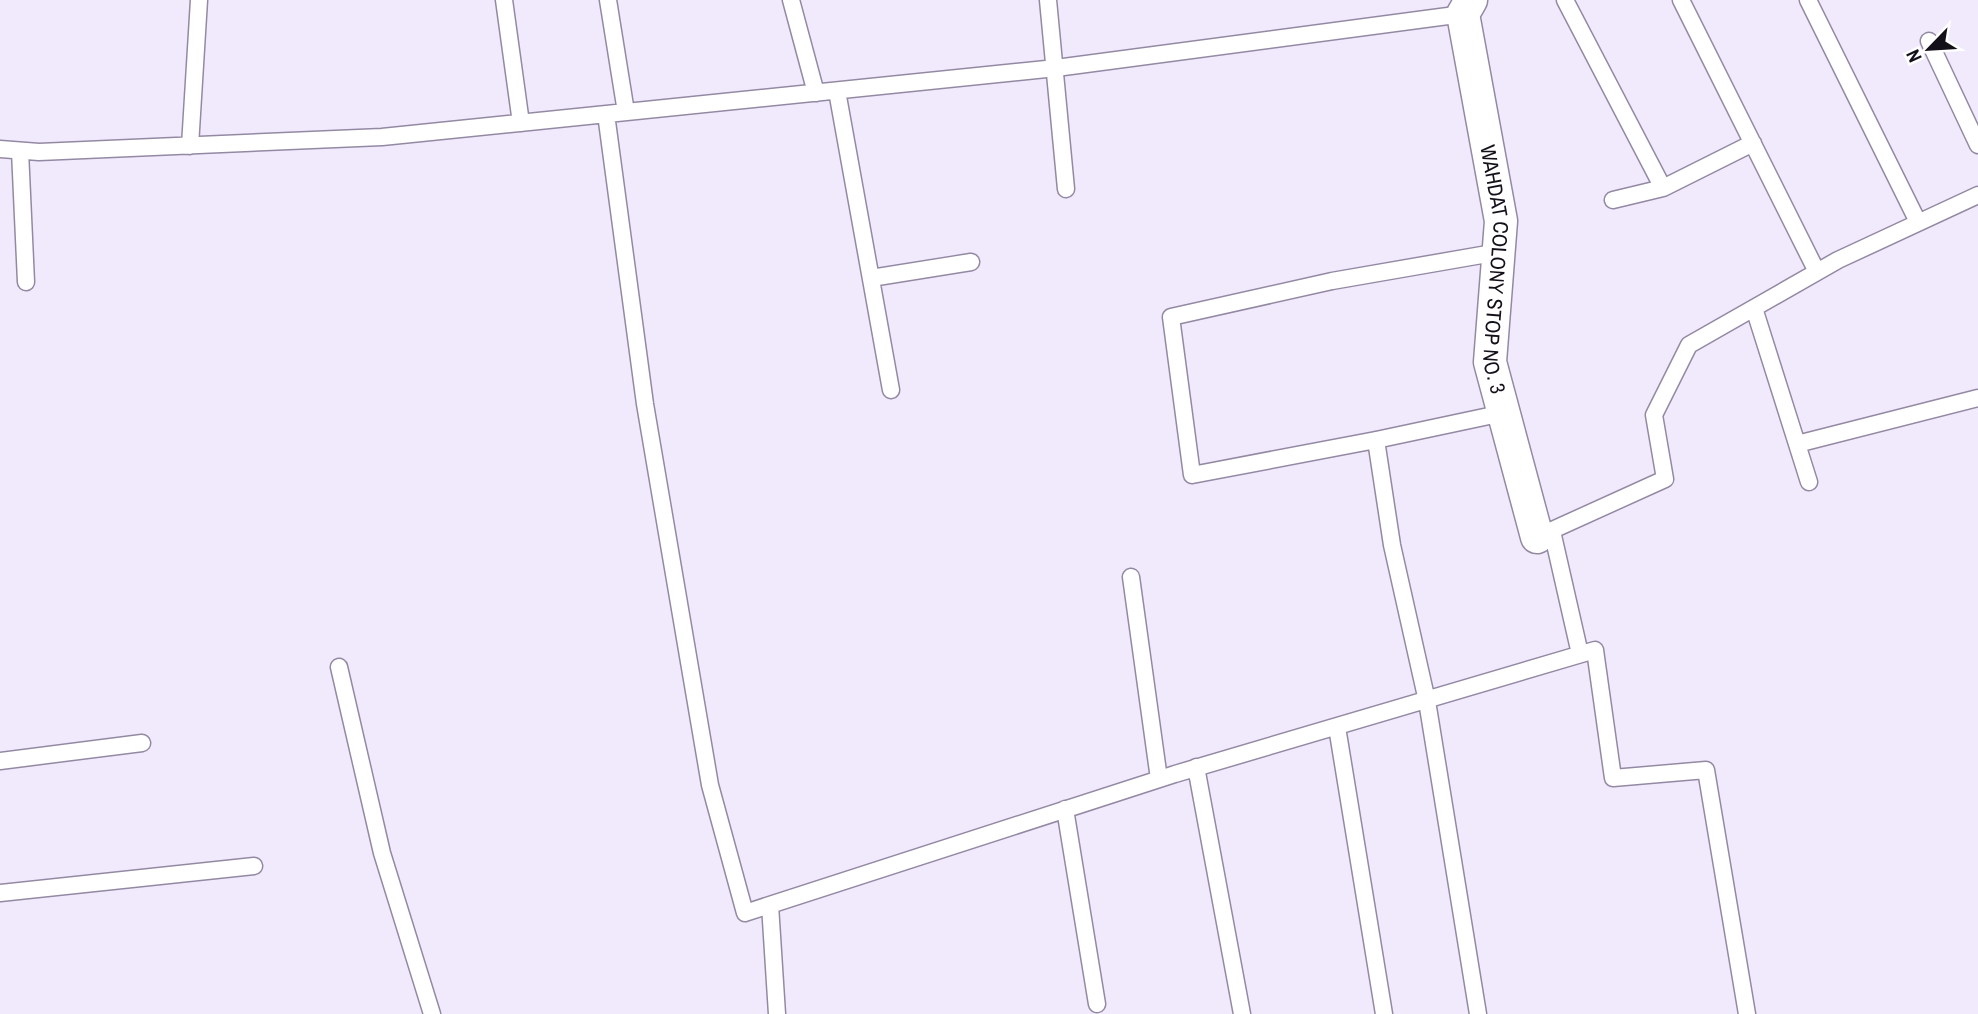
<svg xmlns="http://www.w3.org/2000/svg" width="1978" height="1014" font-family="'Archivo Narrow',sans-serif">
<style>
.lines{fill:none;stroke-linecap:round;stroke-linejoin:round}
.service-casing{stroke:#9489a4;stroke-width:19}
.minor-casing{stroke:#9489a4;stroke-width:35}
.service{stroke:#fff;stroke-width:16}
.minor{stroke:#fff;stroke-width:32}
.labels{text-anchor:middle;stroke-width:7;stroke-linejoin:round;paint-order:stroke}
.street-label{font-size:21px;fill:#14101a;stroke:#fff}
</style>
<rect width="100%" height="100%" fill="#f1eafc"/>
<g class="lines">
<g class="service-casing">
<path id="service" d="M 504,0 L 521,123
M 608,0 L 626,112
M 791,0 L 816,93
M 1048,0 L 1066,189
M 1565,0 L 1663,188
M 1681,0 L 1817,272
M 1808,0 L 1918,222
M 1929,41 L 1978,145
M 837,91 L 891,390
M 606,114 L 645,404 L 710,785 L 745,913 L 1175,774 L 1595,650 L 1613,778 L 1706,770 L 1747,1014
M 190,146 L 199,0
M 0,149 L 39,152 L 382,137 L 1056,68 L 1463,14
M 20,151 L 26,282
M 1613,200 L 1663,188 L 1753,143
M 1499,252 L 1332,281 L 1171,317 L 1192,475 L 1376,440 L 1503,413
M 871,278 L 971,262
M 1754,308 L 1809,482
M 1376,440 L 1392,545 L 1427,701 L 1478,1014
M 1797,444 L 1978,398
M 1552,531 L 1580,654
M 1537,537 L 1665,479 L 1654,415 L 1689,345 L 1838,260 L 1978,195
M 1131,577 L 1159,779
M 339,667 L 382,853 L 432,1014
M 1337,727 L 1384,1014
M 0,761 L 142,743
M 1196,767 L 1242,1014
M 1065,809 L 1097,1004
M 0,893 L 254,866
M 770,905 L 777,1014"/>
</g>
<g class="minor-casing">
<g id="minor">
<path id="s1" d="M 1471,0 L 1463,14 L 1501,221 L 1490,362 L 1537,537"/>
</g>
</g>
<use href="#service" class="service"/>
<use href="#minor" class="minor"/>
</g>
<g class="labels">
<g class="street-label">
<text dy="7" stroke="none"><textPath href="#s1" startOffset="275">WAHDAT COLONY STOP NO. 3</textPath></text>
</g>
</g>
<g transform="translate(1929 49) rotate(245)" stroke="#ffffff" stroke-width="5" paint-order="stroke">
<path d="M0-5L12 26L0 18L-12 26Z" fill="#14101a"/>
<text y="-10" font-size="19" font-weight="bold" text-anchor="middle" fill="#14101a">N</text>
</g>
</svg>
